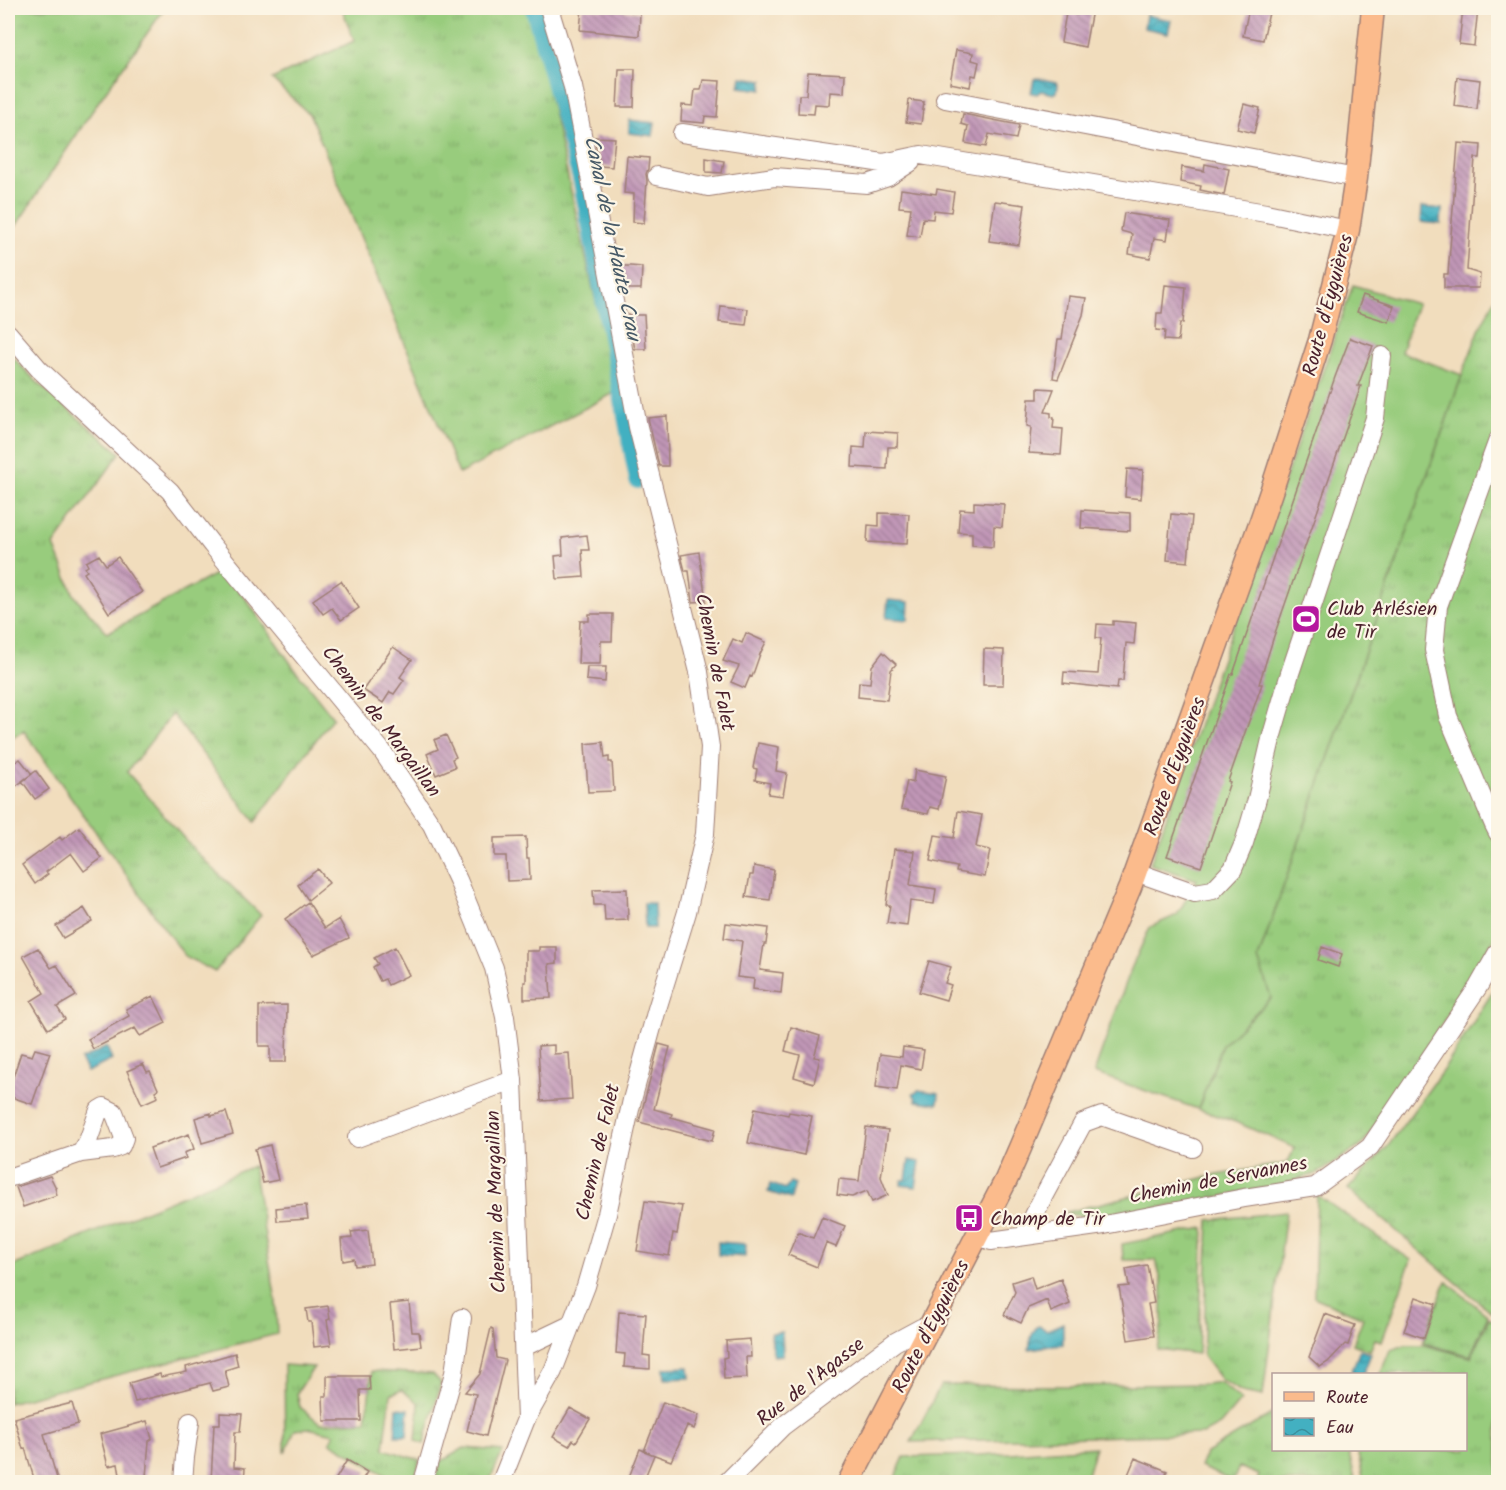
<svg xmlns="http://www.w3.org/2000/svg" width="1506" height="1490" font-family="Kalam,sans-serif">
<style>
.grass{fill:url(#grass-tufts);stroke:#717654;stroke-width:1.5}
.garden{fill:#98cc7d;stroke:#717654;stroke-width:1.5}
.water{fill:url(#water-waves);stroke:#466876;stroke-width:1.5}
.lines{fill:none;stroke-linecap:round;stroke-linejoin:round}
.canal{stroke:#43b0c1;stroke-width:18}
.building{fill:url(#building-back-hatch)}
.minor-casing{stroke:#9e7e74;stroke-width:20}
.major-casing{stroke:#9e7e74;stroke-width:25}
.minor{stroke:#fff;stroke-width:18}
.major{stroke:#fbbb8c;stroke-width:22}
.labels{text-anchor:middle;stroke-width:4.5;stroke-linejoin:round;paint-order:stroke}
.street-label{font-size:20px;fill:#4a1f2b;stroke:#fcf5e5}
.poi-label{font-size:20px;fill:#4a1f2b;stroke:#fcf5e5;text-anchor:start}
.water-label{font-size:21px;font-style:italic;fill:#475967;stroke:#fcf5e5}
</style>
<defs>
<pattern id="grass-tufts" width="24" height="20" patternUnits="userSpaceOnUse" patternTransform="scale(1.5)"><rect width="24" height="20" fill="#98cc7d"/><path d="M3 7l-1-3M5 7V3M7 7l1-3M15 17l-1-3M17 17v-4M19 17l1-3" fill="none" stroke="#84af6c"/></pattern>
<pattern id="water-waves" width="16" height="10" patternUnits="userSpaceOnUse" patternTransform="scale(1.5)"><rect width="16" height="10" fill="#43b0c1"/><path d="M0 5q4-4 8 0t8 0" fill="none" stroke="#3a8f9d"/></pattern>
<pattern id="building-back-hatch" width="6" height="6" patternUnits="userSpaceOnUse" patternTransform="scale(1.5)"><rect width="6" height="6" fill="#c197b7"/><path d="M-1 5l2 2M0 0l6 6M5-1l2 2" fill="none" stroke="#9f7b95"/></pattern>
</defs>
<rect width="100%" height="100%" fill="#fcf5e5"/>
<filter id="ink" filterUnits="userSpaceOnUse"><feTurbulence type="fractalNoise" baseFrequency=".0167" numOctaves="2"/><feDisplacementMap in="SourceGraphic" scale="12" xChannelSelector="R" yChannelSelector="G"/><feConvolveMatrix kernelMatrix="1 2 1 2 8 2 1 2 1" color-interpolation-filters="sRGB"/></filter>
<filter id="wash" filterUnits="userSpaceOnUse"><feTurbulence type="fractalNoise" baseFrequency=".008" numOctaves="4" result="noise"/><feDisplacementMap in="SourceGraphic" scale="24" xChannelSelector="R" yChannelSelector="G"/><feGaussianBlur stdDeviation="1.35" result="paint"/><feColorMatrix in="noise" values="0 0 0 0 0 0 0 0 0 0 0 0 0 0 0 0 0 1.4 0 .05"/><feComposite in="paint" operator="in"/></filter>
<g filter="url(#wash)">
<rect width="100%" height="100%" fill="#f1ddbd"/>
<path class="grass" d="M 8,8 L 165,8 L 99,101 L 8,238 Z
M 342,8 L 530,8 L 616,392 L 459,474 L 310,115 L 272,79 L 354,41 Z
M 1498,293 L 1498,932 L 1437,1032 L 1362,1145 L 1318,1173 L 1281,1185 L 1101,1219 L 1063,1213 L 1206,1177 L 1287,1163 L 1295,1148 L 1238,1123 L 1198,1109 L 1222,1045 L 1271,998 L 1258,959 L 1462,375 L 1480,328 Z
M 8,351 C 40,390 82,420 120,453 L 54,545 L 74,595 L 107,633 L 225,569 L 294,668 L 333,717 L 255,822 L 172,714 L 127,772 L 195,851 L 261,915 L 215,972 L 185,956 L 164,928 L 24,731 L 8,739 Z
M 1498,983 L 1498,1316 L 1486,1308 L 1348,1189 L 1388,1146 L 1446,1066 Z
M 253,1166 L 276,1301 L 277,1334 L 8,1403 L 8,1268 Z
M 1317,1195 L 1411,1260 L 1382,1341 L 1375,1339 L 1370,1351 L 1353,1344 L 1363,1318 L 1314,1297 Z
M 1286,1212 L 1263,1396 L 1242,1392 L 1221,1380 L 1203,1356 L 1209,1220 Z
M 1204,1228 L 1198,1354 L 1157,1349 L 1162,1322 L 1162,1285 L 1156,1260 L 1123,1260 L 1122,1244 Z
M 1446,1281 L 1488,1316 L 1470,1356 L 1423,1343 Z
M 1489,1318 L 1498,1323 L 1498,1482 L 1364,1482 L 1357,1450 L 1466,1450 L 1466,1374 L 1380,1374 L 1390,1350 L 1406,1345 L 1424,1345 L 1471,1357 Z
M 284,1365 L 314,1367 L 297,1393 L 300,1407 L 320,1423 L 366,1421 L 372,1371 L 433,1374 L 441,1383 L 424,1444 L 416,1441 L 419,1403 L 402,1390 L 391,1394 L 384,1449 L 420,1460 L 414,1482 L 397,1482 L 330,1442 L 334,1434 L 308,1428 L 295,1430 L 285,1453 Z
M 1220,1382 L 1241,1400 L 1220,1425 L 1203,1434 L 911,1442 L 941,1385 L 1067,1386 L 1206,1384 Z
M 1273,1413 L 1274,1450 L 1348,1450 L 1356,1482 L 1257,1482 L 1259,1475 L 1239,1467 L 1233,1481 L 1200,1467 L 1206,1453 Z
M 1095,1447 L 1085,1482 L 893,1482 L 904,1457 L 980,1455 Z
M 464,1448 L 503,1451 L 489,1482 L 434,1482 L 440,1462 Z"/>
<path class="garden" d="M 1353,285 L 1417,304 L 1401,352 L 1462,375 L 1258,959 L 1271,998 L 1222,1045 L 1198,1109 L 1094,1073 L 1131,969 L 1150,927 L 1177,915 L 1197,880 L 1150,864 Z"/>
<path class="water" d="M 1146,15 L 1171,20 L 1168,33 L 1144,28 Z
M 741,77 L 763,80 L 762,90 L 739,87 Z
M 1036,78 L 1056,82 L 1058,84 L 1057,92 L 1054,94 L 1041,91 L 1037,94 L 1031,93 L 1034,79 Z
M 629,120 L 655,123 L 653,136 L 629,133 Z
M 1422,207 L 1442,209 L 1441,224 L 1421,222 Z
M 888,600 L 909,602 L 908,620 L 886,618 Z
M 644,903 L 654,903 L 655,928 L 645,928 Z
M 107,1047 L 112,1060 L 87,1072 L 80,1060 Z
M 918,1090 L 939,1093 L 938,1104 L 916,1101 L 916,1098 L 913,1094 L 917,1092 Z
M 909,1160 L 920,1162 L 916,1187 L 901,1185 L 902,1180 L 906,1180 Z
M 790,1182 L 795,1184 L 791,1199 L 768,1192 L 770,1184 L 786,1189 Z
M 718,1242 L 746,1244 L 745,1257 L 718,1255 Z
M 1063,1323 L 1063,1344 L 1029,1349 L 1031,1337 L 1036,1327 L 1039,1326 L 1047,1330 Z
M 782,1332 L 783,1355 L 773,1356 L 771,1333 Z
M 1360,1350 L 1371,1354 L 1363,1374 L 1355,1374 L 1351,1373 Z
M 689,1367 L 690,1378 L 665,1379 L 664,1368 Z
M 397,1408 L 409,1409 L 407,1436 L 395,1436 Z"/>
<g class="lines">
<path class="canal" d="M 534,8 L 582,182 L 638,480"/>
</g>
<g id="blocks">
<path class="building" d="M 582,8 L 640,12 L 639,36 L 580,30 Z
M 1079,8 L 1092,10 L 1085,47 L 1061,42 L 1066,13 L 1077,15 Z
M 1249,8 L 1270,8 L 1263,40 L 1243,36 Z
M 1463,8 L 1478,8 L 1474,46 L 1459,44 Z
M 956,50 L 973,53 L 972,60 L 979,62 L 976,76 L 972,75 L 970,87 L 950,83 Z
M 619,69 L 635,69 L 634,107 L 617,107 Z
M 808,72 L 845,74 L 844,93 L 830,92 L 829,105 L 815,104 L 814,114 L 798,113 L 799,95 L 806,95 Z
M 1457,77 L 1480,80 L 1477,109 L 1454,106 Z
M 703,80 L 720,81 L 717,117 L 705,116 L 704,123 L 681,121 L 682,105 L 693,106 L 695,90 L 701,90 Z
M 909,100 L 924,102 L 921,124 L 906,122 Z
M 1244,104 L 1260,108 L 1254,133 L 1237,129 Z
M 963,114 L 1019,125 L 1016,139 L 989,134 L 986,147 L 965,143 L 968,126 L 961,124 Z
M 594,137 L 615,138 L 612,167 L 600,166 Z
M 1458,143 L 1481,145 L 1480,158 L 1475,158 L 1467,270 L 1480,274 L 1479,288 L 1444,288 L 1444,274 L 1448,274 Z
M 627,156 L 649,158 L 648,169 L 646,174 L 647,181 L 644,223 L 633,222 L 634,194 L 624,193 Z
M 706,158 L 724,161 L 722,173 L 706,172 Z
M 1205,164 L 1229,169 L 1224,195 L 1200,190 L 1201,186 L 1180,182 L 1182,167 L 1204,171 Z
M 901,189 L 936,194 L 937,189 L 954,192 L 951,212 L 934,210 L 933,219 L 923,218 L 920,237 L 907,235 L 911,208 L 899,207 Z
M 995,201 L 1025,205 L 1019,245 L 989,241 Z
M 1124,213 L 1170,220 L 1167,240 L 1154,238 L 1150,258 L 1129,254 L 1132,234 L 1121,231 Z
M 619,266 L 630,266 L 642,267 L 641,289 L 624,289 L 625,279 L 621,279 Z
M 1165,285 L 1186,287 L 1183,323 L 1180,323 L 1178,341 L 1164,340 L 1165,331 L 1156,330 L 1157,313 L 1162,313 Z
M 1363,295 L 1394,306 L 1389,322 L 1357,312 Z
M 1068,296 L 1086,298 L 1083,315 L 1058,379 L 1053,378 L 1058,339 L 1062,339 Z
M 721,306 L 748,309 L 746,325 L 719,322 Z
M 628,315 L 644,315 L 646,349 L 635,349 Z
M 1350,338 L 1373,346 L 1358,386 L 1361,386 L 1274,636 L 1259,684 L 1262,684 L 1228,781 L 1230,782 L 1201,867 L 1167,856 L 1231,674 L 1233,674 L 1335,377 Z
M 1038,388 L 1054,389 L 1045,412 L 1051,413 L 1051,417 L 1054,418 L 1053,428 L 1063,429 L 1061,455 L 1029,453 L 1031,427 L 1027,426 L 1029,399 L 1038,399 Z
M 667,416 L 668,466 L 659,466 L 648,418 Z
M 866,431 L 898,433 L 897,447 L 888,447 L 887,469 L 852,467 L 853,447 L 865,448 Z
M 1127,469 L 1143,470 L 1141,499 L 1125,497 Z
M 974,502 L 1004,504 L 1002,527 L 994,526 L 993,547 L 972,545 L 972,533 L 958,532 L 960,509 L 974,510 Z
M 1082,510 L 1130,513 L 1130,531 L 1081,528 Z
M 879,513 L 909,514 L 907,544 L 867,542 L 868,525 L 879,526 Z
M 1171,514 L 1192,516 L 1188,562 L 1167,560 Z
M 587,535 L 589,550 L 582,550 L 584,577 L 557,579 L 555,556 L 563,555 L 562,538 Z
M 699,552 L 706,601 L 693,602 L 689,571 L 685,571 L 681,555 Z
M 99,555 L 106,565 L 118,557 L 142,592 L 109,613 L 84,573 L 87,571 L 85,568 L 88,566 L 86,562 Z
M 341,581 L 359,608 L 341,620 L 332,608 L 323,614 L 313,600 Z
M 589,614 L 613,614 L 612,641 L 601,641 L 600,664 L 578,664 L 580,621 L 589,621 Z
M 1113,621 L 1136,623 L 1134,644 L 1126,643 L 1123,681 L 1118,681 L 1117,689 L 1063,683 L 1064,672 L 1098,674 L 1101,638 L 1096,638 L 1097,624 L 1113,625 Z
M 746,633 L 766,642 L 760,654 L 752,677 L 750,676 L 745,688 L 731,682 L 739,666 L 723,661 L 733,639 L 742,643 Z
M 393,647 L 412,660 L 400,677 L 404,680 L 394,694 L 390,692 L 383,703 L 363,690 Z
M 984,649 L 1004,650 L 1003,685 L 983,685 Z
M 883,652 L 896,664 L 891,670 L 887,700 L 858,697 L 859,682 L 870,683 L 872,666 Z
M 587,667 L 606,667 L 605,682 L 586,680 Z
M 446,735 L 456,757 L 452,759 L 455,767 L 436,775 L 427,754 L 438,749 L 434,740 Z
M 603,742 L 605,758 L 609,757 L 609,762 L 612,762 L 614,791 L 588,792 L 585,744 Z
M 758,743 L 779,747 L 776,771 L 787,773 L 783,796 L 768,794 L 770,783 L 755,780 L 757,769 L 753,768 Z
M 8,752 L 16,762 L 20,759 L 32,774 L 16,786 L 8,774 Z
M 915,770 L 946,776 L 939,809 L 930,807 L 928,814 L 901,809 L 907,781 L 913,783 Z
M 36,771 L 49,789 L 35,799 L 22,781 Z
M 958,811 L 982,815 L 976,847 L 990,850 L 985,877 L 956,872 L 957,867 L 930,861 L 935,835 L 954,838 Z
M 79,827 L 102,858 L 84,871 L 71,853 L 46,872 L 48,874 L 35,884 L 22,865 L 60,837 L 62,840 Z
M 526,837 L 527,858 L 529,858 L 530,880 L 507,881 L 506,856 L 494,856 L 494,838 Z
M 894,849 L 915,851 L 910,885 L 936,889 L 934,904 L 910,901 L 907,926 L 887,923 L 890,905 L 886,905 Z
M 754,866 L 774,870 L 770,900 L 746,897 L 750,875 L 753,875 Z
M 318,869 L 329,883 L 308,900 L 298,885 Z
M 627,889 L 628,920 L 605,921 L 604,905 L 594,905 L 593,890 Z
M 308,902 L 325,928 L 339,919 L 349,938 L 313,955 L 285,919 Z
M 84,908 L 92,921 L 63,938 L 56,926 Z
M 726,923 L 768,928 L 766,944 L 764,944 L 760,970 L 783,973 L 781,993 L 753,989 L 754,979 L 737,977 L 742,941 L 724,938 Z
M 395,947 L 409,975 L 388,985 L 385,979 L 380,981 L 373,967 L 378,964 L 374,958 Z
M 539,947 L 557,947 L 557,963 L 549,964 L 551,998 L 524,999 L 524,982 L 526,982 L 526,951 L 539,951 Z
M 1322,947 L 1342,954 L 1338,967 L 1318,960 Z
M 38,948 L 51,968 L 57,965 L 76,996 L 57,1007 L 65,1019 L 48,1029 L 31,1001 L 44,993 L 23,956 Z
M 929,961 L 951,967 L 945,983 L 951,985 L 946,1000 L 919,992 Z
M 153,996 L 166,1023 L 140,1036 L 135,1028 L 93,1049 L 88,1039 L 129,1016 L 126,1009 Z
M 287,1005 L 286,1062 L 270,1062 L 270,1046 L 259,1046 L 259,1006 Z
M 791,1027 L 820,1036 L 814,1057 L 820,1058 L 814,1083 L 794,1077 L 800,1055 L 785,1051 Z
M 659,1044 L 670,1047 L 654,1109 L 672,1114 L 671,1117 L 715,1129 L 712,1141 L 639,1122 Z
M 554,1045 L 554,1054 L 569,1053 L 572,1099 L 541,1101 L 538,1046 Z
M 903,1047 L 924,1050 L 921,1069 L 901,1065 L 897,1090 L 876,1087 L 880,1054 L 902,1057 Z
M 35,1049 L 50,1053 L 32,1104 L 8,1096 L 8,1092 L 21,1053 L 32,1056 Z
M 143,1064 L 147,1072 L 150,1071 L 158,1089 L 155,1091 L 158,1097 L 142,1104 L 127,1071 Z
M 755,1108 L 788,1115 L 789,1112 L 812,1116 L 804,1155 L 748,1143 Z
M 226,1112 L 233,1134 L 202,1143 L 195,1118 L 211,1113 L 211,1116 Z
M 866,1127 L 888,1130 L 881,1177 L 888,1195 L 872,1202 L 867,1191 L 852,1197 L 837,1195 L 839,1179 L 859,1181 Z
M 189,1134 L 194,1149 L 184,1153 L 186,1158 L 157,1168 L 150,1148 Z
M 270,1145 L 278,1180 L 263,1183 L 255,1149 Z
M 50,1176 L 56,1188 L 55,1188 L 57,1195 L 23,1207 L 16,1187 Z
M 645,1201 L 682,1206 L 677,1234 L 673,1233 L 669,1256 L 637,1251 Z
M 306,1205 L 308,1219 L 277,1221 L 276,1208 Z
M 822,1217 L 845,1226 L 836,1247 L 826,1243 L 817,1267 L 788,1255 L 798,1232 L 813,1238 Z
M 368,1230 L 372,1264 L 355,1266 L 354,1259 L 343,1261 L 341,1239 L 352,1238 L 351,1232 Z
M 1147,1265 L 1154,1303 L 1148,1304 L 1154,1336 L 1128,1340 L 1119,1287 L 1129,1286 L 1126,1269 Z
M 1031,1276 L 1035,1289 L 1061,1279 L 1070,1304 L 1051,1312 L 1047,1300 L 1028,1308 L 1021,1323 L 1004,1315 L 1015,1292 L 1012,1282 Z
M 1416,1297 L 1436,1304 L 1424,1338 L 1404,1331 Z
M 409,1302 L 412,1332 L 419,1332 L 421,1346 L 394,1349 L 390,1304 Z
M 328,1306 L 330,1319 L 327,1320 L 331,1345 L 314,1347 L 311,1322 L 308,1322 L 306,1309 Z
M 619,1312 L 646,1314 L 643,1355 L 650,1356 L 650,1369 L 624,1367 L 625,1354 L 616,1353 Z
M 1325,1314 L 1355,1325 L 1348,1345 L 1345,1344 L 1328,1362 L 1320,1367 L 1309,1357 Z
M 491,1328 L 493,1329 L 496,1358 L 505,1360 L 486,1436 L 467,1431 L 476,1394 L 465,1392 L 480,1374 Z
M 750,1339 L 751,1357 L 746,1357 L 747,1378 L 724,1379 L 723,1358 L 727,1357 L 726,1341 Z
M 235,1353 L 238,1366 L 225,1370 L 229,1387 L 213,1391 L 210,1383 L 135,1402 L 129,1383 L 160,1374 L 161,1377 L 187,1372 L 186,1367 Z
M 327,1376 L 369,1376 L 370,1390 L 360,1390 L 361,1421 L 324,1421 L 323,1396 L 327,1396 Z
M 663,1402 L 699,1415 L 694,1429 L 687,1426 L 671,1461 L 644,1451 Z
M 72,1403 L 78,1424 L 44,1434 L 58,1482 L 35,1482 L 25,1448 L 23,1449 L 14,1418 Z
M 570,1408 L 590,1419 L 576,1442 L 573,1440 L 569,1446 L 553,1437 Z
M 220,1413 L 242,1414 L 240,1432 L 235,1432 L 234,1467 L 245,1468 L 244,1482 L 211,1482 L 214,1424 L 220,1424 Z
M 147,1421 L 152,1439 L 149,1441 L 146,1477 L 120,1475 L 118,1464 L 108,1466 L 100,1434 Z
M 640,1449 L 654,1455 L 643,1482 L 629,1477 Z
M 1135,1458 L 1167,1471 L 1162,1482 L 1125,1482 Z
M 347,1460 L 367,1472 L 361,1482 L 334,1482 Z"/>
</g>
</g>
<g filter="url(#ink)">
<use href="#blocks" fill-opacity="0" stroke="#9e7e74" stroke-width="1.5"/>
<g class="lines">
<g class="minor-casing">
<path id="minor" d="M 945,99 L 1356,178
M 682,133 L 883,163 L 921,155 L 1266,213 L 1348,230
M 657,176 L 708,187 L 774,177 L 867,184 L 888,177 L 911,162
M 8,333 L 39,369 L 170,491 L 212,545 L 382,751 L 432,825 L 458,880 L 494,968 L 505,1017 L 513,1080 L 526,1419 L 501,1482
M 1498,440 L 1438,606 L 1434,650 L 1448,716 L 1494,825 L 1498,833
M 1136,872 L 1195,893 L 1213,890 L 1233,869 L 1244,843 L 1257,799 L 1272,735 L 1290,673 L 1375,418 L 1382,356
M 357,1138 L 513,1080
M 8,1178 L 81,1153 L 113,1149 L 121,1146 L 124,1138 L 114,1112 L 104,1107 L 99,1110 L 88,1141 L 81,1153
M 977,1235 L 991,1241 L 1104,1225 L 1244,1198 L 1315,1187 L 1370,1147 L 1478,987 L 1498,952
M 1024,1236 L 1043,1197 L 1083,1123 L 1102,1116 L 1193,1148
M 524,1347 L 570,1325
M 526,1419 L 553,1371 L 586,1286 L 607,1214 L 632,1100 L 657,1009 L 687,912 L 705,834 L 710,747 L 699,672 L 638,427 L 573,87 L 549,8
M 183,1482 L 185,1457 L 190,1422
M 423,1482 L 454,1373 L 462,1318
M 727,1482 L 783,1426 L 895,1342 L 921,1328 L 929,1327"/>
</g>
<g class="major-casing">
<path id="major" d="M 849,1482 L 1006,1180 L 1020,1148 L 1130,887 L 1261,521 L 1274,483 L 1320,340 L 1348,230 L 1356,178 L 1373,8"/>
</g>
<use href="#minor" class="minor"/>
<use href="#major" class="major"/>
</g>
</g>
<defs>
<g id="stadium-square" transform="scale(1.5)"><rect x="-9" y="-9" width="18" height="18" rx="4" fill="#b5179e" stroke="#fcf5e5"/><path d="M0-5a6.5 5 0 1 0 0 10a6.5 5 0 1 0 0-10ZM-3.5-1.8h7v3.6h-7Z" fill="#fff"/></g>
<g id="bus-square" transform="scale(1.5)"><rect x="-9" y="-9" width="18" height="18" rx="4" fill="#b5179e" stroke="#fcf5e5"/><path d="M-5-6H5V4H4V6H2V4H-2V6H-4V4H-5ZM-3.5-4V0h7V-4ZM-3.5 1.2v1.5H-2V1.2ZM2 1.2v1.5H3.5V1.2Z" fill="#fff"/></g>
</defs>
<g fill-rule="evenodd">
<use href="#stadium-square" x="1306" y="619"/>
<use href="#bus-square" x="969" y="1218"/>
</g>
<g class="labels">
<g class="street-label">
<text transform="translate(1327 305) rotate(-75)" y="7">Route d'Eyguières</text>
<text transform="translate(716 662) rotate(79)" y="7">Chemin de Falet</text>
<text transform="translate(382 721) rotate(53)" y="7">Chemin de Margaillan</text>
<text transform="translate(1174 766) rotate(-70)" y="7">Route d'Eyguières</text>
<text transform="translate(597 1152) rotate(-77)" y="7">Chemin de Falet</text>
<text transform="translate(1218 1179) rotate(-11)" y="7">Chemin de Servannes</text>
<text transform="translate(495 1202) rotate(-92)" y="7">Chemin de Margaillan</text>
<text transform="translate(930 1326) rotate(-63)" y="7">Route d'Eyguières</text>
<text transform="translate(810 1381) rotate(-38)" y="7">Rue de l'Agasse</text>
</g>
<g class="poi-label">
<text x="1327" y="615">Club Arlésien<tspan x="1327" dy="23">de Tir</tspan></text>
<text x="990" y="1225">Champ de Tir</text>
</g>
<g class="water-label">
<text transform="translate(613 238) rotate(78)" y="7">Canal de la Haute Crau</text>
</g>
</g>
<rect width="1506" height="1490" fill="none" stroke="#fcf5e5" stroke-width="30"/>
<rect x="1272" y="1373" width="195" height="78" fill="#fcf5e5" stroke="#b59f9b" stroke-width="1.5"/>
<rect x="1284" y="1392" width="30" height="9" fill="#fbbb8c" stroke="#b59f9b" stroke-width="1.5"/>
<text x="1326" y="1403" font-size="18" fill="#4a1f2b">Route</text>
<rect x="1284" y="1418" width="30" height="18" fill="url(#water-waves)" stroke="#b59f9b" stroke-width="1.5"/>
<text x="1326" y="1433" font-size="18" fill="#4a1f2b">Eau</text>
</svg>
